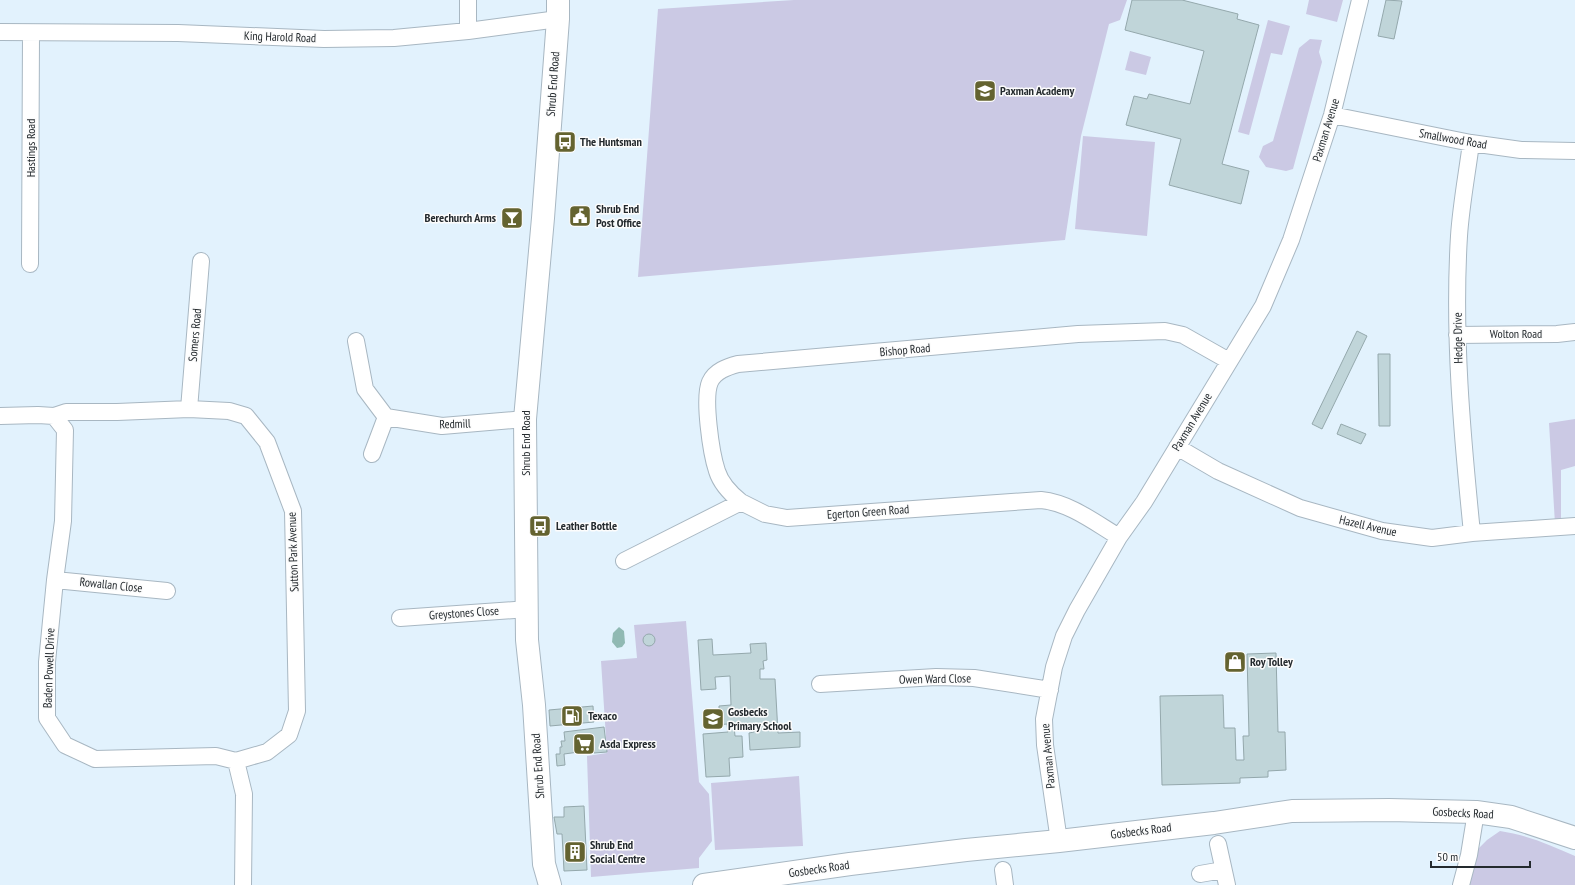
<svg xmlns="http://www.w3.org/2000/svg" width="1575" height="885" font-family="'PT Sans Narrow',sans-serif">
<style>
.green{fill:#cbc9e4}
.water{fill:#90b9b3}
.building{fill:#c0d5d9;stroke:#94a8ac}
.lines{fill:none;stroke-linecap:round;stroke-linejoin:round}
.street-casing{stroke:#a8b7c2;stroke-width:18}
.secondary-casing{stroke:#a8b7c2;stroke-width:24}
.street{stroke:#fff;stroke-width:16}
.secondary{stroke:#fff;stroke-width:22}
.labels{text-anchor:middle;stroke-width:3;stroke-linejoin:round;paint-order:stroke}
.street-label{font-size:12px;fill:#242a2e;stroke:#fcfcfc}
.poi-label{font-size:12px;font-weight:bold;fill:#242a2e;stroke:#fcfcfc;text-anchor:start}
</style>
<rect width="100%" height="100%" fill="#e2f2fd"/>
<path class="green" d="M 794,0 L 1127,0 L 1120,20 L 1109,24 L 1081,136 L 1065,240 L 638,277 L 658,9 Z
M 1309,0 L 1343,0 L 1337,22 L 1306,14 Z
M 1268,20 L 1290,26 L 1282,55 L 1271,53 L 1249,135 L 1238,132 Z
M 1310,39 L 1322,40 L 1319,52 L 1322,62 L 1293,169 L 1286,171 L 1266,167 L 1259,157 L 1263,146 L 1273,141 L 1299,48 Z
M 1130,51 L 1151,57 L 1146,75 L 1125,70 Z
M 1083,136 L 1155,142 L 1147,236 L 1075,229 Z
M 1575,419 L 1575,466 L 1561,470 L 1561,524 L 1555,524 L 1549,423 Z
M 686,621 L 699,782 L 709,794 L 712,841 L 699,858 L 699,868 L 591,877 L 587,756 L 607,753 L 601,661 L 637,658 L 634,625 Z
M 799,776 L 803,846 L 715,850 L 711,783 Z
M 1500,831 C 1527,835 1550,845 1575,856 L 1575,885 L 1467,885 L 1477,850 L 1487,840 Z"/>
<path class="water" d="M 619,627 L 624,631 L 625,643 L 622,647 L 617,648 L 612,642 L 613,633 Z"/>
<path class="building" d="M 1132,0 L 1182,0 L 1238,14 L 1237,19 L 1259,25 L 1222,164 L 1249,171 L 1241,204 L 1169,185 L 1181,139 L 1126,125 L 1134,96 L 1147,99 L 1149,94 L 1190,104 L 1204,51 L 1125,30 Z
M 1386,0 L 1402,1 L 1394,39 L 1378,36 Z
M 571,208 L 590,210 L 589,223 L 570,222 Z
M 1357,331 L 1367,336 L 1322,429 L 1312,424 Z
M 1378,354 L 1390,354 L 1390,426 L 1379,426 Z
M 1341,424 L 1366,434 L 1361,444 L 1337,434 Z
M643 640a6 6 0 1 1 12 0a6 6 0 1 1-12 0Z
M 712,639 L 713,655 L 751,653 L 750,644 L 766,643 L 767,660 L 763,661 L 764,669 L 760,669 L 760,679 L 775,679 L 778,733 L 800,732 L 800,747 L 750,750 L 749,733 L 754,732 L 753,724 L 734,726 L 735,736 L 742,736 L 743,757 L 729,758 L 730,776 L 706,777 L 703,734 L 728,732 L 727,724 L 705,726 L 704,710 L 719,709 L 719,706 L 731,705 L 730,676 L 715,677 L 716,689 L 701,690 L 698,640 Z
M 1276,653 L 1278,732 L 1285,732 L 1286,770 L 1268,771 L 1268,777 L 1240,778 L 1240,783 L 1162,785 L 1160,696 L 1223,695 L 1224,728 L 1235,728 L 1236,760 L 1244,760 L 1243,736 L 1249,736 L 1247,654 Z
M 593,706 L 594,722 L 550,726 L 549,710 Z
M 604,727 L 607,752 L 594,753 L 594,750 L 564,754 L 565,765 L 557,766 L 556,754 L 560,754 L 560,747 L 562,747 L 561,741 L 565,741 L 564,732 Z
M 584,806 L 587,870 L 564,871 L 562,834 L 557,834 L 554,817 L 564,817 L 564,807 Z"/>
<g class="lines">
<g class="street-casing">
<path id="street" d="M 468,0 L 468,31
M 0,32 L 178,33 L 324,39 L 394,38 L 468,31 L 558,19
M 1332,115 L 1471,143 L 1521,150 L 1575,151
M 1471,143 C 1467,174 1461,205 1459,236 C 1453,335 1462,434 1472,533
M 30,264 L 31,33
M 1457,335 L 1557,334 L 1575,332
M 356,341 L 365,389 L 386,417 L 442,426 L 525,419
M 189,409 L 201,261
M 0,416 L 38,415 L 54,416 L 65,430 L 63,521 L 55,580 L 47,662 L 47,718 L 65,745 L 95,759 L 216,756 L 236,761 L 244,794 L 243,885
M 54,416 L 66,412 L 117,412 L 189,409 L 229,411 L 246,416 L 267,442 L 293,511 L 297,711 L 289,735 L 267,752 L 236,761
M 1177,447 L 1218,471 L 1300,508 L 1382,531 L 1432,538 L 1472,533 L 1575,526
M 372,454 L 386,417
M 741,502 C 731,494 721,484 717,471 C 711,453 703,398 710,382 C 715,371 727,367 738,364 L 1078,334 L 1165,331 L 1183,335 L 1229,361
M 624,561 L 741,502 L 765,514 L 787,518 L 1041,500 C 1070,503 1094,522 1119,537
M 55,580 L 167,591
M 400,618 L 528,609
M 820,684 L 936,677 L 974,678 L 1050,690
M 1059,841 L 1045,745 L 1044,719 L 1054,667 L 1064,636 L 1077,610 L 1119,537 L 1144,502 L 1263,306 L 1291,240 L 1332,115 L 1360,0
M 1218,844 L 1227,885
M 1003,870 L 1005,885
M 1200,874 L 1223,870
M 1461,885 L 1469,855 L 1476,812"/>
</g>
<g class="secondary-casing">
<path id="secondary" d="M 550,885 L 544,864 L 534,705 L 527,640 L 525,419 L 543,218 L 558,19 L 558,0
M 704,885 L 850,864 L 966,850 L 1059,841 L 1214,823 L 1292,811 L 1389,810 L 1476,812 L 1511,817 L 1575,838"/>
</g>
<use href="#street" class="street"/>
<use href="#secondary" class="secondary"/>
</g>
<defs>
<g id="school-square" transform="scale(1.15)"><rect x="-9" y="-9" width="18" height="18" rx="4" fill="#646330" stroke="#fcfcfc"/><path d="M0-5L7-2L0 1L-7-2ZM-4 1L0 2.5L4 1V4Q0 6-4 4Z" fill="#fff"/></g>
<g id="bus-square" transform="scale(1.15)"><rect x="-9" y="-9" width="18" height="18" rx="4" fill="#646330" stroke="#fcfcfc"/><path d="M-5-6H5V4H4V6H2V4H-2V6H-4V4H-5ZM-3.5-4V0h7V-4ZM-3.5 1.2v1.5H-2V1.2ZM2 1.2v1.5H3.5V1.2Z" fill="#fff"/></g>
<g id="civic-square" transform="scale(1.15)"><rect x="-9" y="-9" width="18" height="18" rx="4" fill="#646330" stroke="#fcfcfc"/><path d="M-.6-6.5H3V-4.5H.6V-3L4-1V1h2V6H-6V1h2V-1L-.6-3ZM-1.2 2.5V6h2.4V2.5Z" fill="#fff"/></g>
<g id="bar-square" transform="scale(1.15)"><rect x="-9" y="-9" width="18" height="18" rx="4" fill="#646330" stroke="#fcfcfc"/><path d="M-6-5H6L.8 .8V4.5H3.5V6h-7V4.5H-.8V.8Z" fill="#fff"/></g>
<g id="shop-square" transform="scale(1.15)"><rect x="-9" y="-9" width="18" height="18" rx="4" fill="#646330" stroke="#fcfcfc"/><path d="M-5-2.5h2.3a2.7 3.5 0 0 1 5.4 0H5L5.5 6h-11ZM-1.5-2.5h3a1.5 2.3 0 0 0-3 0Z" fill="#fff"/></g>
<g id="fuel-square" transform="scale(1.15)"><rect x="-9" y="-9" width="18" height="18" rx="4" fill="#646330" stroke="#fcfcfc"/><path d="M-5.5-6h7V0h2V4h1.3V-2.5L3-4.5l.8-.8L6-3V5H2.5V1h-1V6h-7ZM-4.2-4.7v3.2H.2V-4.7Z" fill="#fff"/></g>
<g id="supermarket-square" transform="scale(1.15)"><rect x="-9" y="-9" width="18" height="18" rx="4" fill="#646330" stroke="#fcfcfc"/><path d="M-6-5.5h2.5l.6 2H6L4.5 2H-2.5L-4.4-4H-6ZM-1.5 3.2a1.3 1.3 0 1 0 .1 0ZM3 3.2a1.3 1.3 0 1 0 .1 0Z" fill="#fff"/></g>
<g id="building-square" transform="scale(1.15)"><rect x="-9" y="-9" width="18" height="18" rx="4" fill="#646330" stroke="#fcfcfc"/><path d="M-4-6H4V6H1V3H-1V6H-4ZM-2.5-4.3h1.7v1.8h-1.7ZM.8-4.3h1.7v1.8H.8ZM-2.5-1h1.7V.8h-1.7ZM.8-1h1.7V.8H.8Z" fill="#fff"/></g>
</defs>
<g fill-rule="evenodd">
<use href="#school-square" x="985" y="91"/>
<use href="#bus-square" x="565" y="142"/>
<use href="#civic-square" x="580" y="216"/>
<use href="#bar-square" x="512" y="218"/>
<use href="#bus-square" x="540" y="526"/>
<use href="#shop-square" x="1235" y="662"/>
<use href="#fuel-square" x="572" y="716"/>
<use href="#school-square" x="713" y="719"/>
<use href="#supermarket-square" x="584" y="744"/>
<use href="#building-square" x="575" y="852"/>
</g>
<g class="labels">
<g class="street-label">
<text transform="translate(280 37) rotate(2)" y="4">King Harold Road</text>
<text transform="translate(553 84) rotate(-86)" y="4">Shrub End Road</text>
<text transform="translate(1326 130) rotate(-73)" y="4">Paxman Avenue</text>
<text transform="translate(1453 139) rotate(10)" y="4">Smallwood Road</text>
<text transform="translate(31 148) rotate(-90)" y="4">Hastings Road</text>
<text x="1516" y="338">Wolton Road</text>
<text transform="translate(195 335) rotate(-85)" y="4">Somers Road</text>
<text transform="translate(1458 338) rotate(-91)" y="4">Hedge Drive</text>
<text transform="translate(905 350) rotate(-5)" y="4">Bishop Road</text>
<text transform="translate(1192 422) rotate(-59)" y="4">Paxman Avenue</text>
<text transform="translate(455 424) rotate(-2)" y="4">Redmill</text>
<text transform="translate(526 443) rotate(-90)" y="4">Shrub End Road</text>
<text transform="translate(868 512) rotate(-4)" y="4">Egerton Green Road</text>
<text transform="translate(1368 526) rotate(13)" y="4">Hazell Avenue</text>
<text transform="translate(293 552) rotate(-92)" y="4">Sutton Park Avenue</text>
<text transform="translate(111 585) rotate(6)" y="4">Rowallan Close</text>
<text transform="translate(464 613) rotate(-4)" y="4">Greystones Close</text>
<text transform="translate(49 668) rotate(-88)" y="4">Baden Powell Drive</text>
<text transform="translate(935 679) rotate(-1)" y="4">Owen Ward Close</text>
<text transform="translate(1048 756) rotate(-95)" y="4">Paxman Avenue</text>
<text transform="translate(538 766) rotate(-94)" y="4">Shrub End Road</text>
<text transform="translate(1463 813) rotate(3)" y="4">Gosbecks Road</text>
<text transform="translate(1141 831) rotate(-7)" y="4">Gosbecks Road</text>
<text transform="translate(819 869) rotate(-8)" y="4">Gosbecks Road</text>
</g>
<g class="poi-label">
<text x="1000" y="95">Paxman Academy</text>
<text x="580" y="146">The Huntsman</text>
<text x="596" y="213">Shrub End<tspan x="596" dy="14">Post Office</tspan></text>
<text x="496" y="222" text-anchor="end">Berechurch Arms</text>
<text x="556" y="530">Leather Bottle</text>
<text x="1250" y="666">Roy Tolley</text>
<text x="728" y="716">Gosbecks<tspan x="728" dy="14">Primary School</tspan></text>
<text x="588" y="720">Texaco</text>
<text x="600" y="748">Asda Express</text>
<text x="590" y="849">Shrub End<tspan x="590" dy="14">Social Centre</tspan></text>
</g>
</g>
<path d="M1431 861v6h99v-6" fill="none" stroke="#242a2e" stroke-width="2"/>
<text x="1437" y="861" font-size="12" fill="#242a2e" stroke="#fcfcfc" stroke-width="3" paint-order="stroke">50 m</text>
</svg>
